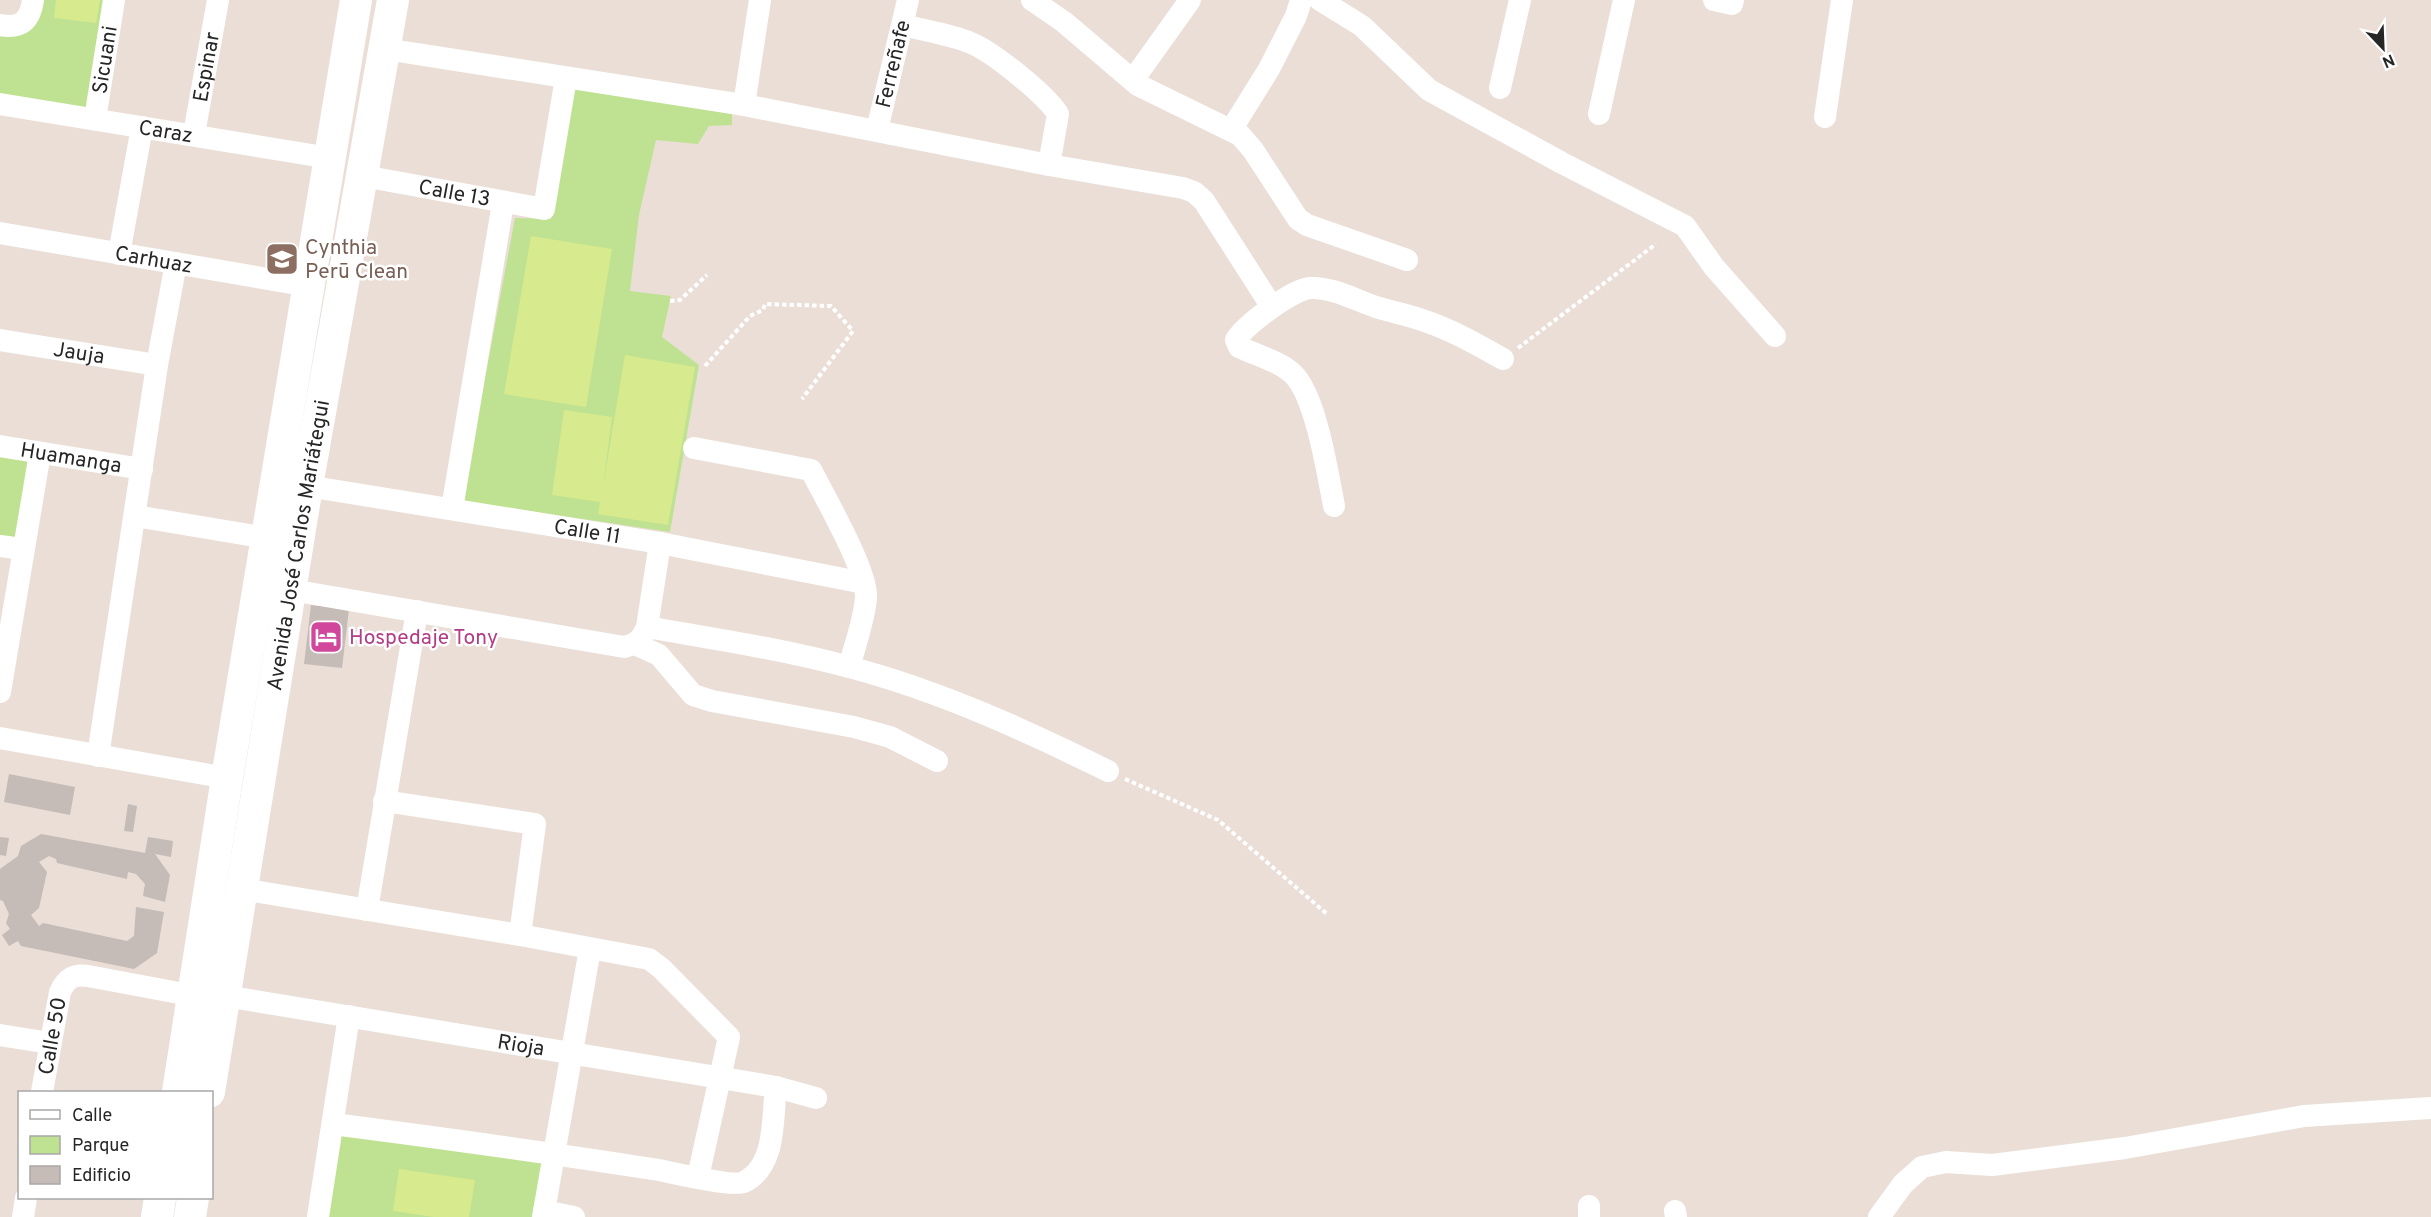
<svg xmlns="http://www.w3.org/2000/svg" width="2431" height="1217" font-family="Overpass,sans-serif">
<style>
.park{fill:#bfe292}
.pitch{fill:#d7ea8d}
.building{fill:#c5bbb7}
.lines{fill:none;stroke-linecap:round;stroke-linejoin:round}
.path{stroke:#fff;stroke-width:4;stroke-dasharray:4.5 3;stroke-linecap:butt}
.minor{stroke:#fff;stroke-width:22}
.secondary{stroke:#fff;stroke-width:32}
.labels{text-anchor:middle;stroke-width:5;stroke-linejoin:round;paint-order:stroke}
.street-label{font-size:21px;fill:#262626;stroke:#fff}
.education-label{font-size:21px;fill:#785e54;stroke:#fff;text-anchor:start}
.hotel-label{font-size:21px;fill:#b23c85;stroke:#fff;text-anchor:start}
</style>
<rect width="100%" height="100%" fill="#eaded7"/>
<path class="park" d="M 43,0 L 111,0 L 91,115 L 0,100 L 0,31 Z
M 572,89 L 732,113 L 732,125 L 709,126 L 698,144 L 656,140 L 639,215 L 630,291 L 671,296 L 662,337 L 699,365 L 670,532 L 462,501 L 515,218 L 551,219 Z
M 0,453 L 33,458 L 19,541 L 0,538 Z
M 339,1131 L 548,1158 L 537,1217 L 325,1217 Z"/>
<path class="pitch" d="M 56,0 L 100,0 L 96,23 L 54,18 Z
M 531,236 L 612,249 L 586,407 L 504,394 Z
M 625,355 L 695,367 L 668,525 L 598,514 L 600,502 L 552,495 L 564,410 L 612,417 L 603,486 Z
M 399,1169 L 475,1180 L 469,1217 L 434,1217 L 393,1211 Z"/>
<path class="building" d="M 311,605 L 349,609 L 342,668 L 304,664 Z
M 9,774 L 75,787 L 70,815 L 4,802 Z
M 128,804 L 137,806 L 133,832 L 124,831 Z
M 41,834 L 145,853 L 148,837 L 173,841 L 171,857 L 155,854 L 170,875 L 165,902 L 143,896 L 145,884 L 136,874 L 128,872 L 127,879 L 57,863 L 56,859 L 49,856 L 39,862 L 47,872 L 39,908 L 31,915 L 39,926 L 43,923 L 127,941 L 134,936 L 136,907 L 164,912 L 157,953 L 134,969 L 21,946 L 18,941 L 9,946 L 2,935 L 10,929 L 6,923 L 9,914 L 3,901 L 0,900 L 0,869 L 18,856 L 21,846 Z
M 0,837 L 9,838 L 6,856 L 0,855 Z"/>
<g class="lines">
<path class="path" d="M 670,301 L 680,300 L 707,275
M 1518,348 L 1656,244
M 705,366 L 750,316 L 763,310 L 765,304 L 831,306 L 853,331 L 802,399
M 1125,779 L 1218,820 L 1327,914"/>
<g class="minor">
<path d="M 1032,0 L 1064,22 L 1138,85 L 1240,135 L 1253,150 L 1298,219 L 1307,225 L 1407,260"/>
<path d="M 1320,0 L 1362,26 L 1429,90 L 1562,163 L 1685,226 L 1714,267 L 1775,336"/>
<path d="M 1714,0 L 1732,4 L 1733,0"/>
<path d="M 0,25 C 21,29 30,21 33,0"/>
<path d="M 903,25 C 925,31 950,34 971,43 C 993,52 1045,94 1058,114 L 1049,165"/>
<path d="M 385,49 L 744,105 L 1049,165 L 1183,188 L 1194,192 L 1204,201 L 1272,307"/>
<path d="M 1133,80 L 1190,0"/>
<path d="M 1500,88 L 1520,0"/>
<path id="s1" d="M 0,104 L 330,158"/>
<path d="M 744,105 L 760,0"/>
<path d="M 1599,114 L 1624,0"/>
<path d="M 1825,117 L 1842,0"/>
<path id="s2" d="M 95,119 L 114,0"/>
<path id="s3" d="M 877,130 L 908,0"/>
<path d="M 1231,130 L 1269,69 L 1296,16 L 1301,0"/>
<path id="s4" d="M 194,134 L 218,0"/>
<path id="s5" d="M 363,176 L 544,209 L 566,78"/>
<path id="s6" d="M 0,233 L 309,286"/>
<path d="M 119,254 L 142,127"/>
<path id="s7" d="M 0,340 L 157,365"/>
<path id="s8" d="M 0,446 L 142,469"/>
<path d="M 694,448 L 811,470 C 824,496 868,571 866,598 C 864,621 855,645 849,667"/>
<path id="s9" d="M 307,486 L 660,543 L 864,583"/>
<path d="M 1334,506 C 1328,475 1316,396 1293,374 C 1279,361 1256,355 1239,347 L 1236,340 C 1245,325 1293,289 1310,288 C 1333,287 1355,300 1376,307 C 1392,312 1409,315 1425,321 C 1452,330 1478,345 1503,359"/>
<path d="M 452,509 L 503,203"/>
<path d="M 135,516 L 267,538"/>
<path d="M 0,546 L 22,549"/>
<path d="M 291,590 L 624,647 C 637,644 642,639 647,627 L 660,543"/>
<path d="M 647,627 C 714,639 783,649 849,667 C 940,691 1025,730 1108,771"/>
<path d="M 635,644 L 659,655 L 693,695 L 712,701 L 854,727 L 890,737 L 937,761"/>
<path d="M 0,692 L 40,453"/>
<path d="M 0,738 L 227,778"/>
<path d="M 98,756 L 157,365 L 176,263"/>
<path d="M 384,801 L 535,824 L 520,935"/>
<path d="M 241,889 L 520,935 L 649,959 L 661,968 L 729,1037 L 698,1177"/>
<path d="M 367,910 L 417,611"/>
<path id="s10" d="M 225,996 L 776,1087 L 816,1098"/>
<path d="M 0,1035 L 50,1043"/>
<path id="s11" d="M 42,1092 L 60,992 C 66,979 73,974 88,976 L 195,996"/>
<path d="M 333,1124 C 442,1138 550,1153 659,1170 C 674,1173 734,1187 744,1182 C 777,1166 772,1117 776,1087"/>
<path d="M 1589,1206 L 1589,1217"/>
<path d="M 544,1211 L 574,1217"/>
<path d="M 1675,1211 L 1676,1217"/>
<path d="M 23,1217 L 26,1198"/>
<path d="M 318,1217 L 349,1016"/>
<path d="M 543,1217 L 590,949"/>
<path d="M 1879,1217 L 1903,1184 L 1922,1167 L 1946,1162 L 1992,1165 L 2125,1148 L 2304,1116 L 2431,1108"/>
</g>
<g class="secondary">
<path d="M 178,1092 L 227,778 L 356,0"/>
<path id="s12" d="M 209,1092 L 307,486 L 393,0"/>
<path d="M 157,1217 L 160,1198"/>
<path d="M 190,1217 L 193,1198"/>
</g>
</g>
<defs>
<g id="school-square" transform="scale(1.725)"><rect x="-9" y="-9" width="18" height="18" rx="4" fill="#8d6e63" stroke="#fff"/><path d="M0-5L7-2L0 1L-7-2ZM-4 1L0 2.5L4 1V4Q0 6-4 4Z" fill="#fff"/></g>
<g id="hotel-square" transform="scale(1.725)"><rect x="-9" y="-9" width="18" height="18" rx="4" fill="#d1479c" stroke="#fff"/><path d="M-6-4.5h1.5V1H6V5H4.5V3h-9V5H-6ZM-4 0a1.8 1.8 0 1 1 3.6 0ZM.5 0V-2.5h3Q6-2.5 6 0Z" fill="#fff"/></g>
</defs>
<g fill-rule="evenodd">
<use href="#school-square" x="282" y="259"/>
<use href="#hotel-square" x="326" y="637"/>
</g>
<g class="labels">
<g class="street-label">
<text dy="7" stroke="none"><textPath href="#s2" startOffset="60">Sicuani</textPath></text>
<text dy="7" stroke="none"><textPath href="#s3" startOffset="68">Ferreñafe</textPath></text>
<text dy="7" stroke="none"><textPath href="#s4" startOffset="68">Espinar</textPath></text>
<text dy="7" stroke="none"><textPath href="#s1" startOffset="168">Caraz</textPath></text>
<text dy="7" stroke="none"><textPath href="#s5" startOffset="93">Calle 13</textPath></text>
<text dy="7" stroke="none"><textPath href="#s6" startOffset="156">Carhuaz</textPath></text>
<text dy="7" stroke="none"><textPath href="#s7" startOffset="80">Jauja</textPath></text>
<text dy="7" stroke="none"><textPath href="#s8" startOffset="72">Huamanga</textPath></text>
<text dy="7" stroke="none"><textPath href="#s9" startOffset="284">Calle 11</textPath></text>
<text dy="7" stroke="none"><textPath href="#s12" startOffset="554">Avenida José Carlos Mariátegui</textPath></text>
<text dy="7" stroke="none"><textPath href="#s11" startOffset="57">Calle 50</textPath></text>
<text dy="7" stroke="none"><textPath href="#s10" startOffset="300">Rioja</textPath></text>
</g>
<g class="education-label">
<text x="305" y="254">Cynthia<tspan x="305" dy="24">Perū Clean</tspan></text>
</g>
<g class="hotel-label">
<text x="349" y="644">Hospedaje Tony</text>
</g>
</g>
<rect x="18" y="1091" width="195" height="108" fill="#ffffff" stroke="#a8a8a8" stroke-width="1.5"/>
<rect x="30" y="1110" width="30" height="9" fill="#ffffff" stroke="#a8a8a8" stroke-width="1.5"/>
<text x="72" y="1121" font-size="18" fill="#262626">Calle</text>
<rect x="30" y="1136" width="30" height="18" fill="#bfe292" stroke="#a8a8a8" stroke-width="1.5"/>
<text x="72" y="1151" font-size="18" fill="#262626">Parque</text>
<rect x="30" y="1166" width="30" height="18" fill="#c5bbb7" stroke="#a8a8a8" stroke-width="1.5"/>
<text x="72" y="1181" font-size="18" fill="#262626">Edificio</text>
<g transform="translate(2383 48) rotate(157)" stroke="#ffffff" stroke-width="4.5" paint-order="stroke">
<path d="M0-4.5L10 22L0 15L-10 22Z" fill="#262626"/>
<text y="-9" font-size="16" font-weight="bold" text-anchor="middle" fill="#262626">N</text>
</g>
</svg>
